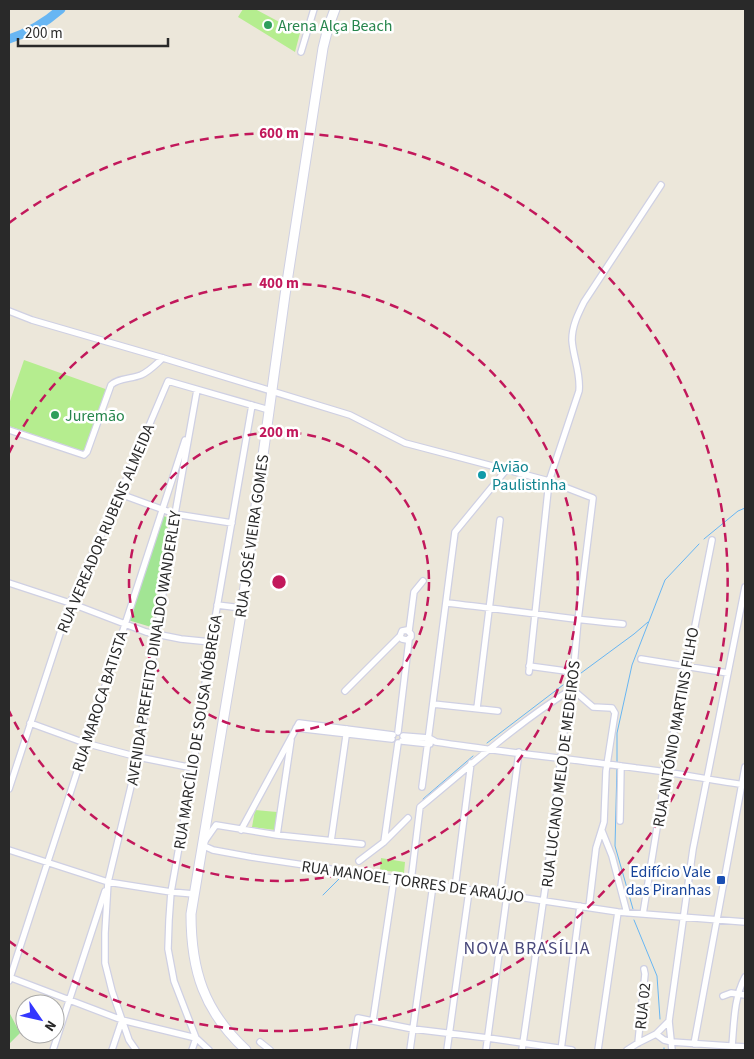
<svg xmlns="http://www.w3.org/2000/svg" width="754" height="1059" font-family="'Source Sans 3',sans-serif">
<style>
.green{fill:#a2e594}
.pitch{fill:#b5ed8f}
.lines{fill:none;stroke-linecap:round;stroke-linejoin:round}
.stream{stroke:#68b6f3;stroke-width:1}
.river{stroke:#68b6f3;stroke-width:9}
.street-casing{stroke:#cfd0e3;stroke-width:8}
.secondary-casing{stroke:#cfd0e3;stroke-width:11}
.street{stroke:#fff;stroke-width:5.5}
.secondary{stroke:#fff;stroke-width:9}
.ring{fill:none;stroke:#c2185b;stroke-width:2.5;stroke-dasharray:9 6}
.leisure-dot{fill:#2e9e5b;stroke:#fff;stroke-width:2}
.culture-dot{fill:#0f9aa8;stroke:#fff;stroke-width:2}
.transit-dot{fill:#1a4fb4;stroke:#fff;stroke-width:2}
.labels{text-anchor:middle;stroke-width:5;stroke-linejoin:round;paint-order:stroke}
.leisure-label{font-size:16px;fill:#27864d;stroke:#fff;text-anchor:start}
.culture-label{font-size:16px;fill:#0d838f;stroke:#fff;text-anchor:start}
.street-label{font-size:16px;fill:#292929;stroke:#fff}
.transit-label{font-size:16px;fill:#164399;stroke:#fff;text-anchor:end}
.neighbourhood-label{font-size:18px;letter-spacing:1px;fill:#48487b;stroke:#fff}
.centre{fill:#c2185b;stroke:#fff;stroke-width:2.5}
.ring-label{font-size:15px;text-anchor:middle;font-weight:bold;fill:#c2185b;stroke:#fff;stroke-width:5;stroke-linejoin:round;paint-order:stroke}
</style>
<rect width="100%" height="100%" fill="#ece7da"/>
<path class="green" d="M 161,515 L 169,518 L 151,627 L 128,620 Z
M 9,1012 L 20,1033 L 9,1044 Z"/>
<path class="pitch" d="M 243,9 L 255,9 L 300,33 L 295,52 L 238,17 Z
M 24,360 L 111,391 L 88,454 L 9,426 L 9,404 Z
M 255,810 L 277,812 L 275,830 L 252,827 Z
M 381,858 L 405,862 L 404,873 L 380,870 Z"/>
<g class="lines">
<path class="stream" d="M 704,539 L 738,511 L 745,508
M 577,676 L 634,634 L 648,622
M 487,743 L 563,685
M 617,763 L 617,733 L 632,665 L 665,580 L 699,544
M 617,767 L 615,846 L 633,909
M 423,799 L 473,756
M 323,895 L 343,875
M 634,920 L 657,976 L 660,1019
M 664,1050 L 664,1048"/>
<path class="river" d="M 9,39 C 28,33 46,22 61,9"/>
<g class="street-casing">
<path id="street" d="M 301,52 L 314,9
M 9,311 L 32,320 L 163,358 L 350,415 L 405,443 L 549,481 L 593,498 L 578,620 L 572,689 L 566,715 L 548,868 L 522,1050
M 9,430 L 84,455 L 87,452 L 111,385 C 118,378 131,379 141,375 C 150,371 156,364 163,358
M 120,494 L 175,514 L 232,523
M 9,583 L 70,603 L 146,632 L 181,639 L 211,642
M 446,603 C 505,609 564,619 623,624
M 217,605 L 242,608
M 409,631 L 414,592 L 423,581
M 641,659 L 728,673
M 529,666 L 573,672
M 529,672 L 549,481 L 579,391 C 581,373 573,357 572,340 C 572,326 578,314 584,302 L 661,185
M 345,691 L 400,636 L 402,631 L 407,630 L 411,634 L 411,637 L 407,640 L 402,639 L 400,636
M 433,704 L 498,711
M 477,708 L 500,520
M 30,723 L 85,743 L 138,757 L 193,768
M 296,728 L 392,739
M 398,732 L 409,640
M 403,736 L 429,738 L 436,742 C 502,752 569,759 636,768 C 673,772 709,780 745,785
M 402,741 L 430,744
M 422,787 L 455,532 L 506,470
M 9,789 L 70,603 L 120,494 L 168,381 L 269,410
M 620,821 L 621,766
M 241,830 L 299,723 L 393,735
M 602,831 L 612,856 L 627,913
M 277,835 L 291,740
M 331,841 L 347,729
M 384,842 L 398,743
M 362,844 L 277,835 L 216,825 L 202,845 L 213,850 L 251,857 L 618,912 L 745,922
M 9,850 L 108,882 L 171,892 L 194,894
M 359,861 L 384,842 L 408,818
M 411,881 L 420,807 C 470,766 517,723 572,689 L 593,707 L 612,708 L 615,713 L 606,771 L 604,822 L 596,848 L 589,907
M 455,888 L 471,763
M 500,894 L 519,752
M 643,914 L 666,772 L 712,540
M 9,977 L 122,1020 L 196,1038 L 192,1050
M 9,981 L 185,440
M 723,996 L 731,993 L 745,995
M 373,1020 L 394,879
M 656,1034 L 664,1040 L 672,1042 L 745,1047
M 260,1042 L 270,1050
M 638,1043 L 645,974 L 644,969
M 694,1044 L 745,767
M 732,1046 C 734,1023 734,997 745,977
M 53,1050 L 105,891
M 112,1050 L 122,1020
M 136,1050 L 129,1040 L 112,991 L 105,963 L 105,933 L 108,882 L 138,757 L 175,514 L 197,390
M 209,1050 L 196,1038 L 174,981 L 168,949 L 169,920 L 171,892 L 193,768 L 211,642 L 252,405
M 353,1050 L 358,1018 L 413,1029 L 488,1038 L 572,1050
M 410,1050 L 433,885
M 447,1050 L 469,891
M 486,1050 L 507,895
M 561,1050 L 580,906
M 598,1050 L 618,912
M 627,1050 L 638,1043 L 656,1034 L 669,1021
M 672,1050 L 669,1021 L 693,849 L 745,587"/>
</g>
<g class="secondary-casing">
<path id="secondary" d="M 246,1050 C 204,1011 191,971 191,914 L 242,608 L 285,295 L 323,48 L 328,28 L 335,9"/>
</g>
<use href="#street" class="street"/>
<use href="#secondary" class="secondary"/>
</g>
<g class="ring">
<circle cx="279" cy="582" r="150"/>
<path d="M9 453A299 299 0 1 1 9 711"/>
<path d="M9 223A449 449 0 1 1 9 941"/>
</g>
<g class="leisure-dot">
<circle cx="268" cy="25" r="5"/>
<circle cx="55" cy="415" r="5"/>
</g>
<circle class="culture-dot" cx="482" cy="475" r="5"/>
<rect class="transit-dot" x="716" y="875" width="10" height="10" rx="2.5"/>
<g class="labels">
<g class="leisure-label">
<text x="278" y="31">Arena Alça Beach</text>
<text x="65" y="421">Juremão</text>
</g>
<g class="culture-label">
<text x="492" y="472">Avião<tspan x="492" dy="18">Paulistinha</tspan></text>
</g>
<g class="street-label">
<text transform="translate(105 528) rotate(-67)" y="6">RUA VEREADOR RUBENS ALMEIDA</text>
<text transform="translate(251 536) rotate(-82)" y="6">RUA JOSÉ VIEIRA GOMES</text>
<text transform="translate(153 648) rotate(-81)" y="6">AVENIDA PREFEITO DINALDO WANDERLEY</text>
<text transform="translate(99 701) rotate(-72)" y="6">RUA MAROCA BATISTA</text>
<text transform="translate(675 727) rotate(-80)" y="6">RUA ANTÓNIO MARTINS FILHO</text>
<text transform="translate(197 732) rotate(-81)" y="6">RUA MARCÍLIO DE SOUSA NÓBREGA</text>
<text transform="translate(560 774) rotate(-83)" y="6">RUA LUCIANO MELO DE MEDEIROS</text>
<text transform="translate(413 881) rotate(8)" y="6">RUA MANOEL TORRES DE ARAÚJO</text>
<text transform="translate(642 1006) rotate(-84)" y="6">RUA 02</text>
</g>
<g class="transit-label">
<text x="711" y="877">Edifício Vale<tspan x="711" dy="18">das Piranhas</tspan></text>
</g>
<g class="neighbourhood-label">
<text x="527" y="954">NOVA BRASÍLIA</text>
</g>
</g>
<circle cx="279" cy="582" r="8" class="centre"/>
<g class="ring-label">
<text x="279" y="138">600 m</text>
<text x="279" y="288">400 m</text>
<text x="279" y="437">200 m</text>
</g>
<rect width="754" height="1059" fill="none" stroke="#292929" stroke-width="20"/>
<g transform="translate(40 1019) rotate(124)"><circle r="24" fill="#ffffff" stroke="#a9a9a9"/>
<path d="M0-4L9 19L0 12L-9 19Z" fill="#3437ff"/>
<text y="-8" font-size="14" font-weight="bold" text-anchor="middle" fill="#292929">N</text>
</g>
<path d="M18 38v8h150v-8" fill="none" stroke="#292929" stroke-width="2.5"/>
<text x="25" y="38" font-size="15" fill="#292929" stroke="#ffffff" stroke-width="4" paint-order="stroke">200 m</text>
</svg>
